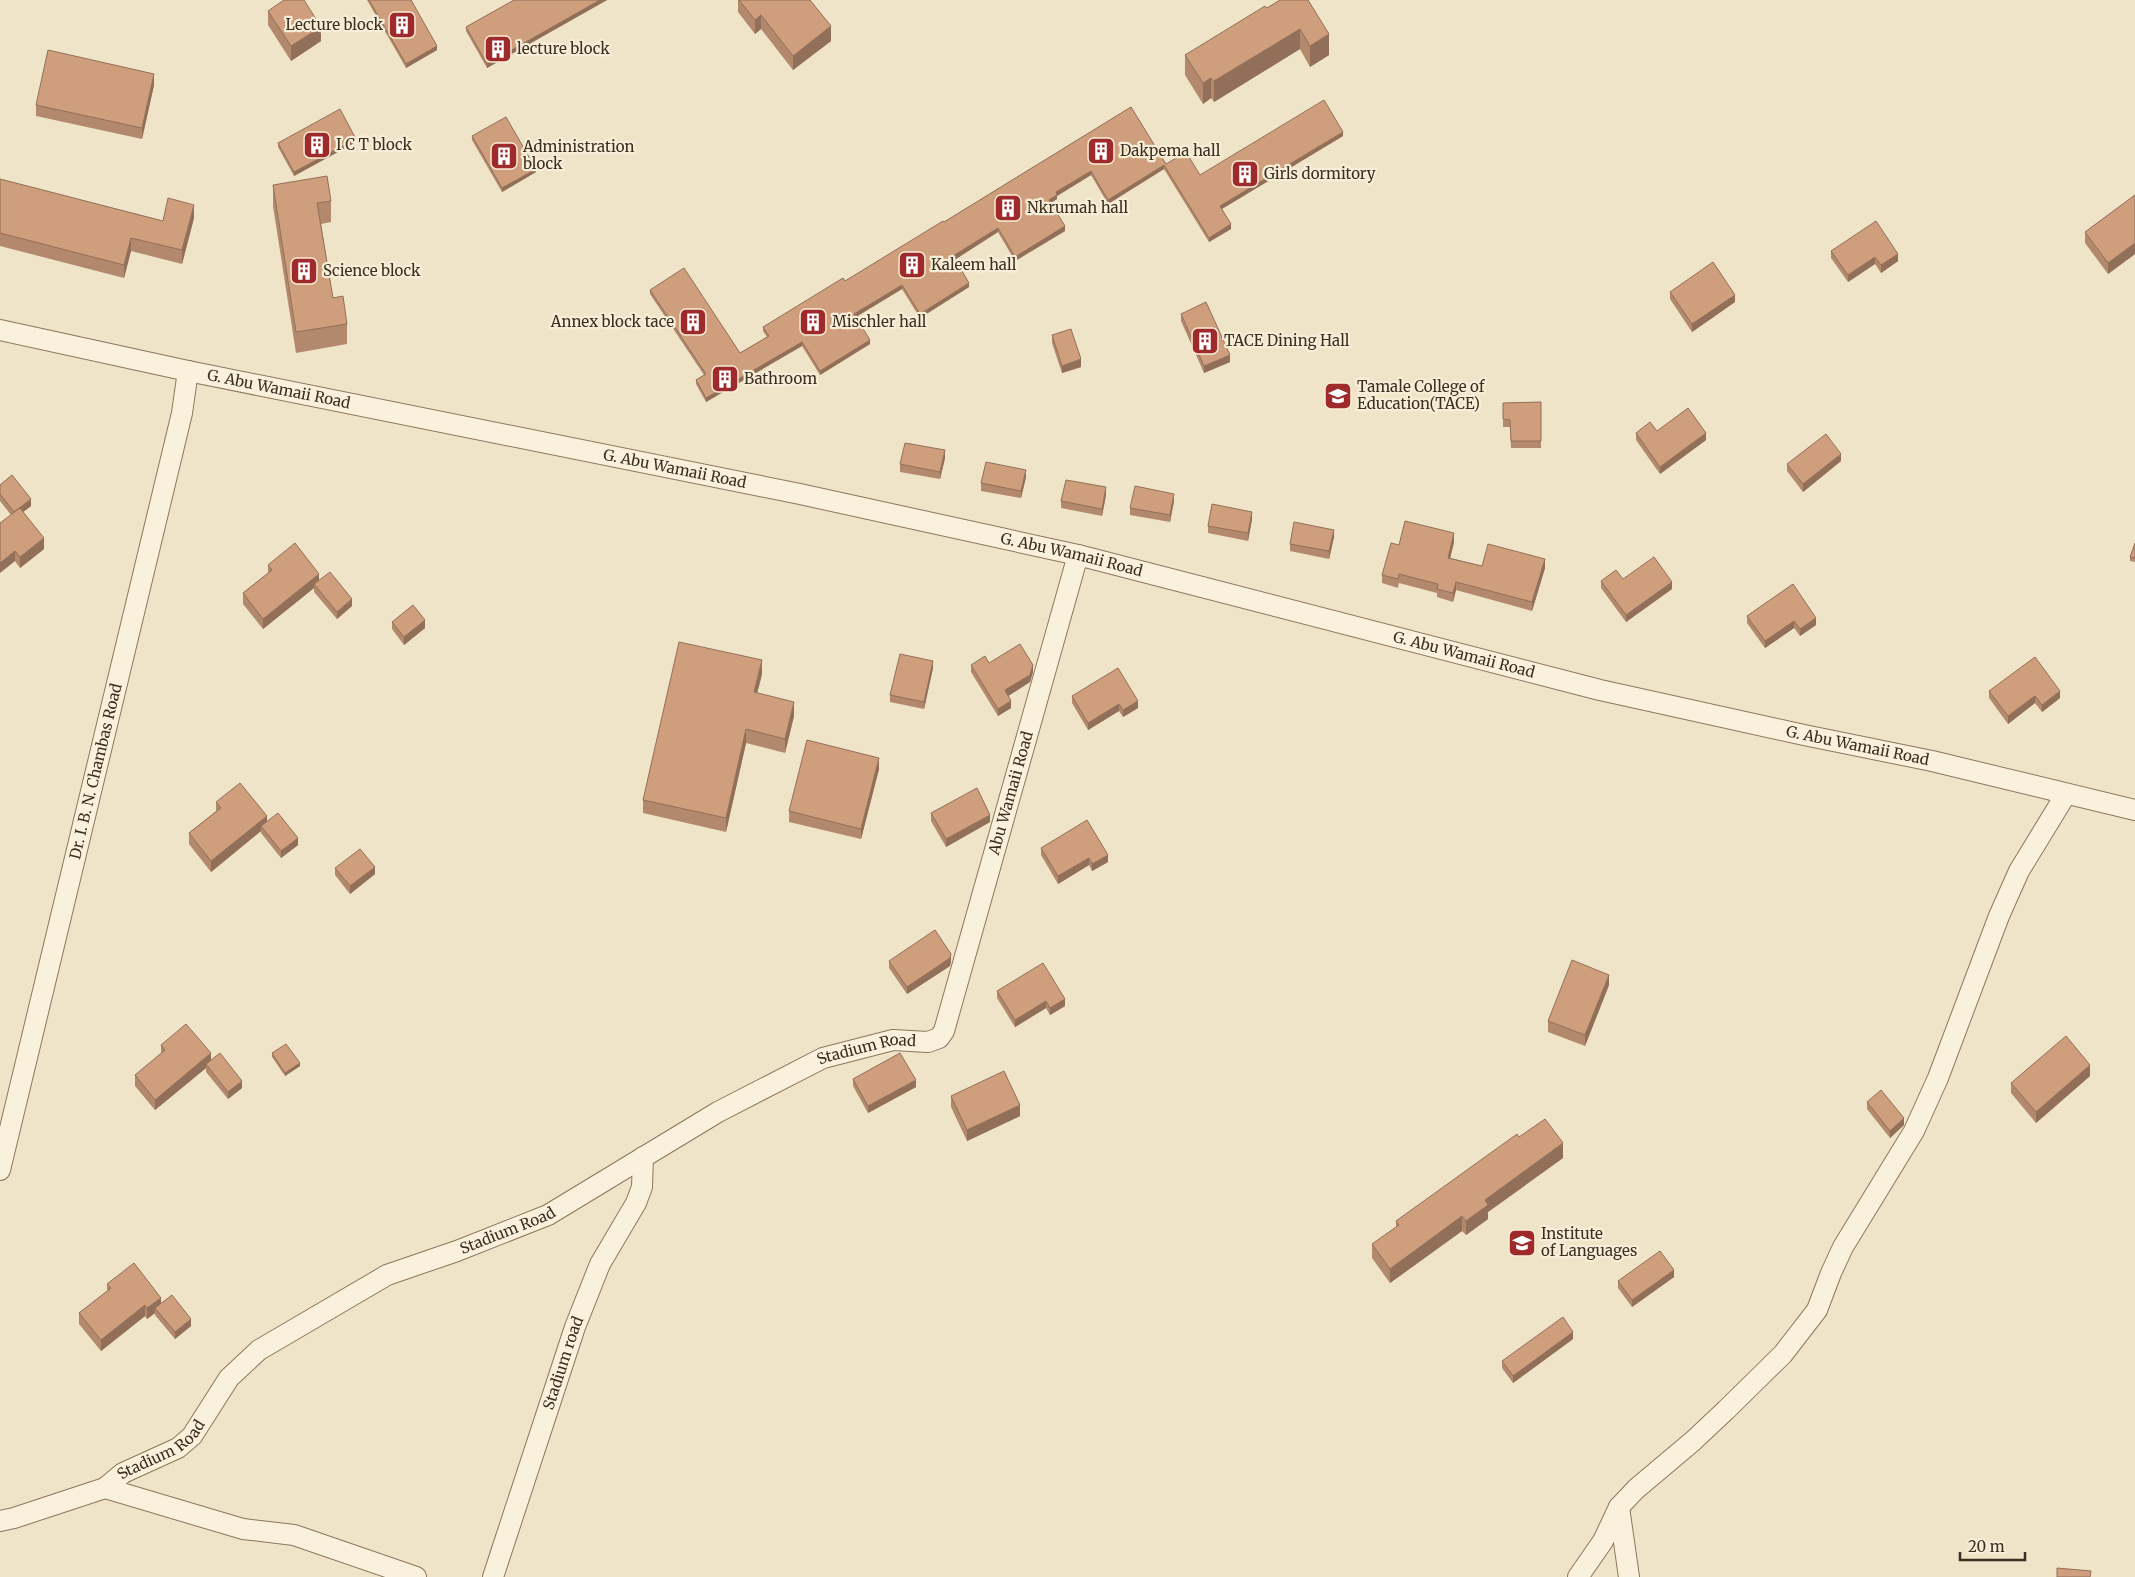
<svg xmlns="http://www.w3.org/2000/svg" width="2135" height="1577" font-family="Merriweather,serif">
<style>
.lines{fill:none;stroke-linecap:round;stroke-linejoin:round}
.street-casing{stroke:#8d765c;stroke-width:22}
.street{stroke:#faf1dc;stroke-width:20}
.wall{fill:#b2896c}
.shaded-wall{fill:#916f58}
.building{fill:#cf9f7d;stroke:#916f58}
.labels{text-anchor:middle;stroke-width:4.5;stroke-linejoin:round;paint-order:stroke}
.poi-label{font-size:15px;fill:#3d2e20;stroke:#f7eed8;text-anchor:start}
.street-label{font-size:15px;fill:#3d2e20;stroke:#f7eed8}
</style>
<rect width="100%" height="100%" fill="#f0e4c8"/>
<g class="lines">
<g class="street-casing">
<g id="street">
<path id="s1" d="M 0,330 L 188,371 L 800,494 L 1078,555 L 1600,690 L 1804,735 L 1932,761 L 2135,810"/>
<path id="s2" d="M 0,1170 L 182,413 L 188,371"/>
<path id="s3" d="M 105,1488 L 123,1473 L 178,1448 L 192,1436 L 229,1378 L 259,1350 L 387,1275 L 457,1251 L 548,1215 L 718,1112 L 823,1058 L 893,1040 L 928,1042 L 939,1038 L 944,1031 L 1078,555"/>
<path d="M 1619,1507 L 1629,1577"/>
<path d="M 0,1521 L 14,1518 L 105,1488 L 243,1529 L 294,1535 L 416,1577"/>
<path id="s4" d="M 493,1577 L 575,1327 L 600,1264 L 636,1203 L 642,1187 L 643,1157"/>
<path d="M 1578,1577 L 1603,1541 L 1619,1507 L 1636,1489 L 1693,1441 L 1726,1410 L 1783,1354 L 1817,1310 L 1831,1273 L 1843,1247 L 1914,1131 L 1938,1078 L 1999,916 L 2019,871 L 2066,794"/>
</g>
</g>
<use href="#street" class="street"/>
</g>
<path class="wall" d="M 367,0 L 411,0 L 437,50 L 406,68 Z
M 514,0 L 607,0 L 487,68 L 466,31 L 466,27 Z
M 738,0 L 810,0 L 831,41 L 793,70 L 761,29 L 755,34 L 738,12 Z
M 1280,0 L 1329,55 L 1310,67 L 1300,49 L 1214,102 L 1211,98 L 1203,104 L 1185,75 L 1185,55 Z
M 268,11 L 321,41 L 291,61 L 268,25 Z
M 154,85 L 142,139 L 36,116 L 36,105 Z
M 1131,107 L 1166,164 L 1200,175 L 1343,136 L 1222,209 L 1231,229 L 1209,242 L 1164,169 L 1108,204 L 1091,175 L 1057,196 L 1057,199 L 1051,203 L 1065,231 L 1015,261 L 998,232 L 955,259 L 969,287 L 920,318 L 902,289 L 856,317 L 870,344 L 820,375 L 802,346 L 706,402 L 696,384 L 696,380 L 704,375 L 650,294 L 650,290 L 740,353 L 767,337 L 763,331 L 763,327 L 845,281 L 944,222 Z
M 472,136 L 536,172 L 502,192 L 472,140 Z
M 356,142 L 294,176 L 278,147 L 278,143 Z
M 0,179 L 163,221 L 194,218 L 182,264 L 131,251 L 124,278 L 0,246 Z
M 273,185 L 331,201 L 331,222 L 321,224 L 333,298 L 347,324 L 347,344 L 296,353 L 273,206 Z
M 2135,195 L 2135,254 L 2108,274 L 2085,243 L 2085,232 Z
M 1831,251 L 1898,254 L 1898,261 L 1881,273 L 1875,264 L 1848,282 L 1831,258 Z
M 1670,292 L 1735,302 L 1692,332 L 1670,299 Z
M 1181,314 L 1230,362 L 1204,373 L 1181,321 Z
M 1052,335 L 1081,367 L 1062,373 L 1052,343 Z
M 1541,402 L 1541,448 L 1511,448 L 1510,427 L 1503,427 L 1503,403 Z
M 1636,433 L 1706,440 L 1660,474 L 1636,440 Z
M 945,458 L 940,479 L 900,472 L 900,464 Z
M 1841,461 L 1803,492 L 1787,471 L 1787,464 Z
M 1026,477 L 1021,498 L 981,491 L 981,483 Z
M 0,485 L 31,506 L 23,512 L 44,549 L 20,568 L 15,561 L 11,515 L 0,501 Z
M 1106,495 L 1102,516 L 1061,508 L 1061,501 Z
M 1174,501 L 1170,522 L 1130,515 L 1130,508 Z
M 1252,519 L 1248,541 L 1208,533 L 1208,526 Z
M 1334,537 L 1329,559 L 1290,551 L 1290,544 Z
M 1454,542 L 1450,558 L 1482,566 L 1545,568 L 1532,611 L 1456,590 L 1453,602 L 1437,597 L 1437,593 L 1399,583 L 1398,588 L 1382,583 L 1382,575 L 1399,545 Z
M 2135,543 L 2135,562 L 2130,561 L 2130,557 Z
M 268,565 L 319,581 L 352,606 L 337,619 L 314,592 L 314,588 L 263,629 L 243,604 L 243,593 L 268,573 Z
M 1623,579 L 1672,589 L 1626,622 L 1601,588 L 1601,581 Z
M 1793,584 L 1816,625 L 1800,636 L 1794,628 L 1765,648 L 1747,623 L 1747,616 Z
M 392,622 L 425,628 L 404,645 L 392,629 Z
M 989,663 L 1033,672 L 1030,682 L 1008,696 L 1011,708 L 998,716 L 971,672 L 971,665 Z
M 933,668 L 924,709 L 890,702 L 890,695 Z
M 762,674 L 757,693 L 794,716 L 785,753 L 746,743 L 726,832 L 643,813 L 643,800 Z
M 1989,691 L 2060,698 L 2042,712 L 2035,703 L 2008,724 L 1989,698 Z
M 1072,696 L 1138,708 L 1123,717 L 1119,711 L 1088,730 L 1072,703 Z
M 879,769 L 861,839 L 789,822 L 789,811 Z
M 216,802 L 267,822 L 298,845 L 281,858 L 261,833 L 261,831 L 211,872 L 189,844 L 189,833 L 216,811 Z
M 931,813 L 990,822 L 946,847 L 931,821 Z
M 1041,848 L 1108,862 L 1092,871 L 1089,865 L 1058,884 L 1041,855 Z
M 335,868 L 375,874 L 350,894 L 335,875 Z
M 889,961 L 951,961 L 950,966 L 907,994 L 889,968 Z
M 1609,985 L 1585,1046 L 1548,1032 L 1548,1021 Z
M 997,991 L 1065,999 L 1065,1006 L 1050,1015 L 1046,1008 L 1015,1027 L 997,998 Z
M 161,1045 L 211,1061 L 242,1088 L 228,1099 L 206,1072 L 206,1068 L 155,1110 L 135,1086 L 135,1075 L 161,1054 Z
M 272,1053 L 300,1066 L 285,1076 L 272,1057 Z
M 2090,1076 L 2036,1123 L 2011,1093 L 2011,1083 Z
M 853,1079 L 916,1087 L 868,1113 L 853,1086 Z
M 951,1096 L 1020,1116 L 967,1141 L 951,1107 Z
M 1867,1102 L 1904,1125 L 1890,1138 L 1867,1109 Z
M 1519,1137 L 1563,1158 L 1488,1212 L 1488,1219 L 1466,1235 L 1462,1231 L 1390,1283 L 1372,1258 L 1372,1244 L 1396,1227 L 1396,1221 Z
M 1674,1277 L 1632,1307 L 1618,1288 L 1618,1281 Z
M 107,1284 L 161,1304 L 191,1326 L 175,1339 L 155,1315 L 155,1313 L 147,1319 L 145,1316 L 101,1351 L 79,1324 L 79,1313 L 107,1291 Z
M 1573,1339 L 1513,1383 L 1502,1368 L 1502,1361 Z"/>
<path class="shaded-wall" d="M 600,0 L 607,0 L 487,68 L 487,64 Z
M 761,15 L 761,29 L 755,34 L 755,20 Z
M 831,26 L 831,41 L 793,70 L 793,56 Z
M 321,27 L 321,41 L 291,61 L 291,46 Z
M 1300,29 L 1300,49 L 1214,102 L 1214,81 Z
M 1329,34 L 1329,55 L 1310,67 L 1310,46 Z
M 437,46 L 437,50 L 406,68 L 406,64 Z
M 154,74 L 154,85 L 142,139 L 142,128 Z
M 1211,78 L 1211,98 L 1203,104 L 1203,83 Z
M 1343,132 L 1343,136 L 1220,210 L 1220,206 Z
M 356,139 L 356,142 L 294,176 L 294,172 Z
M 1164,165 L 1164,169 L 1108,204 L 1108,200 Z
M 536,169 L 536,172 L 502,192 L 502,188 Z
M 1091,171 L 1091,175 L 1057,196 L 1057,199 L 1049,204 L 1049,200 L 1056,192 Z
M 194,205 L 194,218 L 182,264 L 182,250 Z
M 1231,224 L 1231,229 L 1209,242 L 1209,238 Z
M 1065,226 L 1065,231 L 1015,261 L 1015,257 Z
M 998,228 L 998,232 L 953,261 L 953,256 Z
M 131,238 L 131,251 L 124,278 L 124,265 Z
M 2135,243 L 2135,254 L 2108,274 L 2108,263 Z
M 1898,254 L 1898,261 L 1881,273 L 1881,265 Z
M 1875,257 L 1875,264 L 1848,282 L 1848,275 Z
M 969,283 L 969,287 L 920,318 L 920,314 Z
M 902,285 L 902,289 L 854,318 L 854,314 Z
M 1735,295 L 1735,302 L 1692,332 L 1692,324 Z
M 870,340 L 870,344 L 820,375 L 820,371 Z
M 802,342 L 802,346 L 706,402 L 706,398 Z
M 1230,355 L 1230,362 L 1204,373 L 1204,366 Z
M 1081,359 L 1081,367 L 1062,373 L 1062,366 Z
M 1706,433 L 1706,440 L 1660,474 L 1660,467 Z
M 945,450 L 945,458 L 940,479 L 940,472 Z
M 1841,454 L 1841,461 L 1803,492 L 1803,484 Z
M 1026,470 L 1026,477 L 1021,498 L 1021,491 Z
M 1106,487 L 1106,495 L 1102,516 L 1102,509 Z
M 1174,494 L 1174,501 L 1170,522 L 1170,515 Z
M 31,499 L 31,506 L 14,519 L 14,512 Z
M 1252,512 L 1252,519 L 1248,541 L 1248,533 Z
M 1334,530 L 1334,537 L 1329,559 L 1329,551 Z
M 1454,533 L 1454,542 L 1448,567 L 1448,558 Z
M 44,538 L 44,549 L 20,568 L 20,557 Z
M 15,551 L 15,561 L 0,573 L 0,563 Z
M 1545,559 L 1545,568 L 1532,611 L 1532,602 Z
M 319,574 L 319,584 L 314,584 L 314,588 L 263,629 L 263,619 Z
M 1456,582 L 1456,590 L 1453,602 L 1453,593 Z
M 1672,582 L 1672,589 L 1626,622 L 1626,615 Z
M 352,599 L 352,606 L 337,619 L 337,612 Z
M 1816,618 L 1816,625 L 1800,636 L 1800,629 Z
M 425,620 L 425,628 L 404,645 L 404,637 Z
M 1794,621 L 1794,628 L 1765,648 L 1765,641 Z
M 762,660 L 762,674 L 754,706 L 754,692 Z
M 933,661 L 933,668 L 924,709 L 924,702 Z
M 1033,665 L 1033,672 L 1030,682 L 1005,698 L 1005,690 Z
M 2060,691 L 2060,698 L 2042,712 L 2042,705 Z
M 2035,696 L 2035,703 L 2008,724 L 2008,716 Z
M 1011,701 L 1011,708 L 998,716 L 998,709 Z
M 1138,701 L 1138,708 L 1123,717 L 1123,710 Z
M 794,702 L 794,716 L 785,753 L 785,739 Z
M 1119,704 L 1119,711 L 1088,730 L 1088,723 Z
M 746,729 L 746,743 L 726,832 L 726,818 Z
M 879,758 L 879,769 L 861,839 L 861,829 Z
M 990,815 L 990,822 L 946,847 L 946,839 Z
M 267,816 L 267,827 L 261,826 L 261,831 L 211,872 L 211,861 Z
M 298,838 L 298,845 L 281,858 L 281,851 Z
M 1108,855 L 1108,862 L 1092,871 L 1092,864 Z
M 1089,858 L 1089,865 L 1058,884 L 1058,876 Z
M 375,867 L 375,874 L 350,894 L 350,886 Z
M 951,954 L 951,961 L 950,966 L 907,994 L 907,987 Z
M 1609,975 L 1609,985 L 1585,1046 L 1585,1035 Z
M 1065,999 L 1065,1006 L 1050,1015 L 1050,1008 Z
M 1046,1001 L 1046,1008 L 1015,1027 L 1015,1020 Z
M 211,1053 L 211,1064 L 206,1064 L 206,1068 L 155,1110 L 155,1100 Z
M 300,1063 L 300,1066 L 285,1076 L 285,1073 Z
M 2090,1065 L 2090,1076 L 2036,1123 L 2036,1112 Z
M 916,1080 L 916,1087 L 868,1113 L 868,1106 Z
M 242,1081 L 242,1088 L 228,1099 L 228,1092 Z
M 1020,1105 L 1020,1116 L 967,1141 L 967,1130 Z
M 1904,1118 L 1904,1125 L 1890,1138 L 1890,1131 Z
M 1563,1143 L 1563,1158 L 1488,1212 L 1488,1219 L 1466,1235 L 1466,1221 L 1485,1200 Z
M 1462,1216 L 1462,1231 L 1390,1283 L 1390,1269 Z
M 1674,1270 L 1674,1277 L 1632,1307 L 1632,1300 Z
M 161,1298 L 161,1308 L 155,1308 L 155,1313 L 147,1319 L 147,1308 Z
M 145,1305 L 145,1316 L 101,1351 L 101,1340 Z
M 191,1319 L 191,1326 L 175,1339 L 175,1332 Z
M 1573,1332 L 1573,1339 L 1513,1383 L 1513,1376 Z"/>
<path class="building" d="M 284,0 L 304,0 L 321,27 L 291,46 L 268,11 Z
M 369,0 L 411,0 L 437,46 L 406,64 Z
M 514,0 L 600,0 L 487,64 L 466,27 Z
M 739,0 L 810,0 L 831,26 L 793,56 L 761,15 L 755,20 Z
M 1280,0 L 1308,0 L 1329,34 L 1310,46 L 1300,29 L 1214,81 L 1211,78 L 1203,83 L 1185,55 L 1265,6 L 1267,8 Z
M 48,50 L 154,74 L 142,128 L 36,105 Z
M 1324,100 L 1343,132 L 1220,206 L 1231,224 L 1209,238 L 1164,165 L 1108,200 L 1091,171 L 1056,192 L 1057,195 L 1049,200 L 1065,226 L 1015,257 L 998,228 L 953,256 L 969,283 L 920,314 L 902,285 L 854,314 L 870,340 L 820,371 L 802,342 L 706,398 L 696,380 L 706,374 L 650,290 L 684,268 L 740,353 L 769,336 L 763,327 L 843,278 L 845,281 L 943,221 L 944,222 L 1131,107 L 1166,164 L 1186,152 L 1200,175 Z
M 340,109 L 356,139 L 294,172 L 278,143 Z
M 506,117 L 536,169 L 502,188 L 472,136 Z
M 327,176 L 331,201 L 317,203 L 333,298 L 343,296 L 347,324 L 296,332 L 273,185 Z
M 0,179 L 163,221 L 168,198 L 194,205 L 182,250 L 131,238 L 124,265 L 0,233 Z
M 2135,195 L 2135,243 L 2108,263 L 2085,232 Z
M 1876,221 L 1898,254 L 1881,265 L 1875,257 L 1848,275 L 1831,251 Z
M 1713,262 L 1735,295 L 1692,324 L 1670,292 Z
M 1206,302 L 1230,355 L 1204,366 L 1181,314 Z
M 1071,329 L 1081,359 L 1062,366 L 1052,335 Z
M 1541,402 L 1541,441 L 1511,441 L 1510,420 L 1503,419 L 1503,403 Z
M 1688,408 L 1706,433 L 1660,467 L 1636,433 L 1650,422 L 1657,431 Z
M 1826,434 L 1841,454 L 1803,484 L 1787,464 Z
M 905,443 L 945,450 L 940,472 L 900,464 Z
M 986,462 L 1026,470 L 1021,491 L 981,483 Z
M 12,475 L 31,499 L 14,512 L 0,494 L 0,485 Z
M 1066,480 L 1106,487 L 1102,509 L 1061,501 Z
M 1135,486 L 1174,494 L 1170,515 L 1130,508 Z
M 1212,504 L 1252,512 L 1248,533 L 1208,526 Z
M 20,508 L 44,538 L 20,557 L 15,551 L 0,563 L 0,523 Z
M 1405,521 L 1454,533 L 1448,558 L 1482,566 L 1488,544 L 1545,559 L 1532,602 L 1456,582 L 1453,593 L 1437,589 L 1438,584 L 1399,574 L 1398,579 L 1382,575 L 1391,543 L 1399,545 Z
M 1294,522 L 1334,530 L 1329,551 L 1290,544 Z
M 295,543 L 319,574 L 263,619 L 243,593 L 272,570 L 268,565 Z
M 2135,543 L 2135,558 L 2130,557 Z
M 1654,557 L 1672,582 L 1626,615 L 1601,581 L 1616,570 L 1623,579 Z
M 330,572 L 352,599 L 337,612 L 314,584 Z
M 1793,584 L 1816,618 L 1800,629 L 1794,621 L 1765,641 L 1747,616 Z
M 413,605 L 425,620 L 404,637 L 392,622 Z
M 679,642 L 762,660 L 754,692 L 794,702 L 785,739 L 746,729 L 726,818 L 643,800 Z
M 1020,644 L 1033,665 L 1030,675 L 1005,690 L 1011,701 L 998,709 L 971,665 L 985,656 L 989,663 Z
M 900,654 L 933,661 L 924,702 L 890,695 Z
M 2035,657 L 2060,691 L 2042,705 L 2035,696 L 2008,716 L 1989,691 Z
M 1118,668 L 1138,701 L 1123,710 L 1119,704 L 1088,723 L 1072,696 Z
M 807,740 L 879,758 L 861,829 L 789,811 Z
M 240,783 L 267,816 L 211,861 L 189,833 L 221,808 L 216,802 Z
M 977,788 L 990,815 L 946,839 L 931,813 Z
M 278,813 L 298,838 L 281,851 L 261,826 Z
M 1087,820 L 1108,855 L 1092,864 L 1089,858 L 1058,876 L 1041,848 Z
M 360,849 L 375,867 L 350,886 L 335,868 Z
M 935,930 L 951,954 L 950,958 L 907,987 L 889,961 Z
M 1572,960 L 1609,975 L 1585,1035 L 1548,1021 Z
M 1043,963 L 1065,999 L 1050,1008 L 1046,1001 L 1015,1020 L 997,991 Z
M 186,1024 L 211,1053 L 155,1100 L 135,1075 L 165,1050 L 161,1045 Z
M 2066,1036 L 2090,1065 L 2036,1112 L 2011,1083 Z
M 286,1044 L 300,1063 L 285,1073 L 272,1053 Z
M 220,1053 L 242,1081 L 228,1092 L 206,1064 Z
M 900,1053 L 916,1080 L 868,1106 L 853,1079 Z
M 1004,1071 L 1020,1105 L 967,1130 L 951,1096 Z
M 1881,1090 L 1904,1118 L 1890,1131 L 1867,1102 Z
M 1545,1119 L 1563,1143 L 1485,1200 L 1488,1205 L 1466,1221 L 1462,1216 L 1390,1269 L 1372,1244 L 1399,1225 L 1396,1221 L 1517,1134 L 1519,1137 Z
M 1660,1251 L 1674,1270 L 1632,1300 L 1618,1281 Z
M 134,1263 L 161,1298 L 147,1308 L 145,1305 L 101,1340 L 79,1313 L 111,1288 L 107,1284 Z
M 172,1295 L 191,1319 L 175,1332 L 155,1308 Z
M 1563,1317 L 1573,1332 L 1513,1376 L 1502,1361 Z
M 2057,1568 L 2091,1571 L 2090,1577 L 2057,1577 Z"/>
<defs>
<g id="building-square" transform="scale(1.4375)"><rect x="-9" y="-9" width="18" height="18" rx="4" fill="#9e2a2b" stroke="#f7eed8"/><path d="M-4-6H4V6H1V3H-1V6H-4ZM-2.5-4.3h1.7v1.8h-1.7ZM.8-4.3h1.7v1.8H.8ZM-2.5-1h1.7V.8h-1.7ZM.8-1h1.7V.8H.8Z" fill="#fff"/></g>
<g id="university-square" transform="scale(1.4375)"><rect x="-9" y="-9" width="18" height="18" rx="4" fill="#9e2a2b" stroke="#f7eed8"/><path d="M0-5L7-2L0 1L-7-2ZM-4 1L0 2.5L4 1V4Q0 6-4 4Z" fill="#fff"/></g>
<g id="school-square" transform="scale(1.4375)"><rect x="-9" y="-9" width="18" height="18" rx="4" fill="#9e2a2b" stroke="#f7eed8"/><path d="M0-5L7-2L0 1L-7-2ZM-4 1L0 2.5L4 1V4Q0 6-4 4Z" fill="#fff"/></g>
</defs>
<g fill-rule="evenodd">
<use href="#building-square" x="402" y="25"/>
<use href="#building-square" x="498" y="49"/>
<use href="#building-square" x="317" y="145"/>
<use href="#building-square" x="1101" y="151"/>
<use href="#building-square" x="504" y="156"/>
<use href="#building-square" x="1245" y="174"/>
<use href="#building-square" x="1008" y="208"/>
<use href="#building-square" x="912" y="265"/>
<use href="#building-square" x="304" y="271"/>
<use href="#building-square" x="693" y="322"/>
<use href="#building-square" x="813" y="322"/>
<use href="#building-square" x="1205" y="341"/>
<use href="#building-square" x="725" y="379"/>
<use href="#university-square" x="1338" y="396"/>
<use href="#school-square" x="1522" y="1243"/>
</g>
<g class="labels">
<g class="poi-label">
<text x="383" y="30" text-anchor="end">Lecture block</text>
<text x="517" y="54">lecture block</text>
<text x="336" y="150">I C T block</text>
<text x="523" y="152">Administration<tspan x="523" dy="17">block</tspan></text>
<text x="1120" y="156">Dakpema hall</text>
<text x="1264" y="179">Girls dormitory</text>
<text x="1027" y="213">Nkrumah hall</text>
<text x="931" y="270">Kaleem hall</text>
<text x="323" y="276">Science block</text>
<text x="674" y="327" text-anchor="end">Annex block tace</text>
<text x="832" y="327">Mischler hall</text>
<text x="1224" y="346">TACE Dining Hall</text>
<text x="744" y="384">Bathroom</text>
<text x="1357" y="392">Tamale College of<tspan x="1357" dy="17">Education(TACE)</tspan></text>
<text x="1541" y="1239">Institute<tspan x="1541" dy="17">of Languages</tspan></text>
</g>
<g class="street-label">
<text dy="5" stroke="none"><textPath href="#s1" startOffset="285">G. Abu Wamaii Road</textPath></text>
<text dy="5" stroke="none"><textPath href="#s1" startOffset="689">G. Abu Wamaii Road</textPath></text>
<text dy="5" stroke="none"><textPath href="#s1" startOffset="1095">G. Abu Wamaii Road</textPath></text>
<text dy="5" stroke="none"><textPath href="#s1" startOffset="1500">G. Abu Wamaii Road</textPath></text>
<text dy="5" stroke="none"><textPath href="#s1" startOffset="1904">G. Abu Wamaii Road</textPath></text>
<text dy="5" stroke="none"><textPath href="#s2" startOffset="410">Dr. I. B. N. Chambas Road</textPath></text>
<text dy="5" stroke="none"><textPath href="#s3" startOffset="1224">Abu Wamaii Road</textPath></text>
<text dy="5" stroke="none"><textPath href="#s3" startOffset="894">Stadium Road</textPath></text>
<text dy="5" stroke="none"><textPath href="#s3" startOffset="489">Stadium Road</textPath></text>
<text dy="5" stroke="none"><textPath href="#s4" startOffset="225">Stadium road</textPath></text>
<text dy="5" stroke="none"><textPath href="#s3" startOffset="69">Stadium Road</textPath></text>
</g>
</g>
<path d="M1960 1552v8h65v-8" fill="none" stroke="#3d2e20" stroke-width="2.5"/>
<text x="1968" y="1552" font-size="15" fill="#3d2e20" stroke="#f7eed8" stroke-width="4" paint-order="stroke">20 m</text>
</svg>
